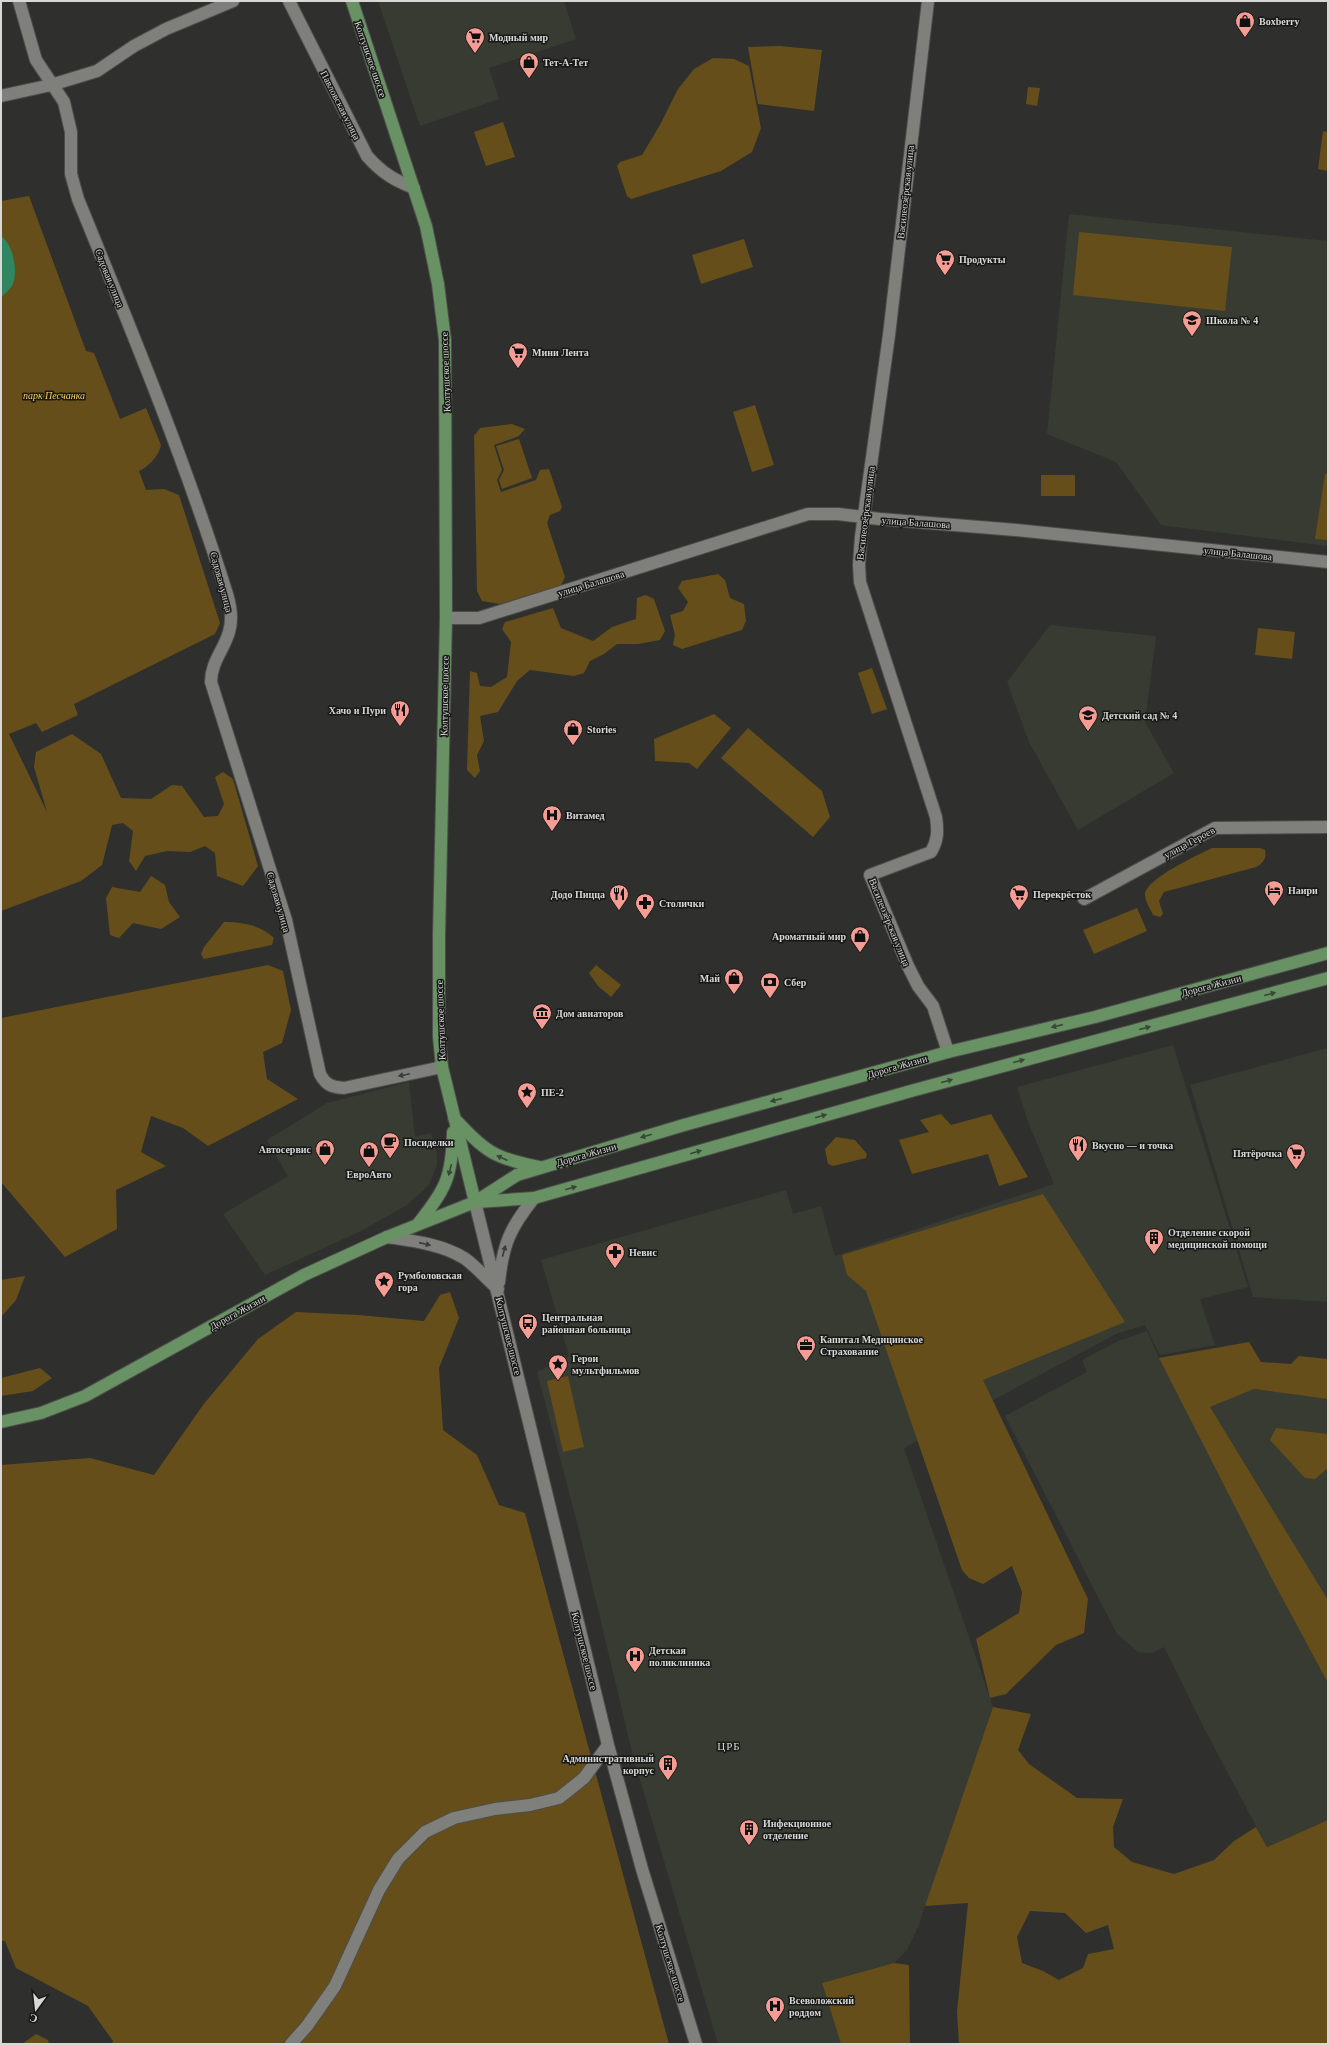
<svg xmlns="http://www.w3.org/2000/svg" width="1329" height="2045" font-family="Georgia,serif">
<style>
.built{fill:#383b32}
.green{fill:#654e1a;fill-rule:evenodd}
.water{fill:#308661}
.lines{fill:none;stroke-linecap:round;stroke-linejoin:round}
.minor-casing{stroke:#4d4e4b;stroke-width:14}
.major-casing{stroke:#4d4e4b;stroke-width:14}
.minor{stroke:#7f807c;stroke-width:12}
.major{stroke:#689164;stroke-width:12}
.oneway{fill:#374836}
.oneway2{fill:#3b3c3a}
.labels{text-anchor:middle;stroke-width:3;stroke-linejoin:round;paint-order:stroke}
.poi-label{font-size:10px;font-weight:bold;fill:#d8d9d7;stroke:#171817;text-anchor:start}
.street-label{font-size:10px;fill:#d8d9d7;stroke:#171817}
.park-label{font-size:10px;font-style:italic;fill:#fccc67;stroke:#171817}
.neighbourhood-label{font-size:11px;letter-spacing:1px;fill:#d8d9d7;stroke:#171817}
</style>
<rect width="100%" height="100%" fill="#2f302d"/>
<path class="built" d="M 378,1 L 564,1 L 576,39 L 489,68 L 499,99 L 420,126 Z
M 1069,214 L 1328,241 L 1328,546 L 1161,525 L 1116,462 L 1047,434 Z
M 1050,625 L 1156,636 L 1145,722 L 1174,773 L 1078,830 L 1029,742 L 1007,682 Z
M 1173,1045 L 1248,1287 L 1200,1299 L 1215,1345 L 1160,1355 L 1145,1325 L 1116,1334 L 904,1448 L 993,1707 L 918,1927 L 907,1950 L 894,1963 L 822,1983 L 841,2044 L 718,2044 L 633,1756 L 578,1526 L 537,1372 L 569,1356 L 541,1260 L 786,1190 L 793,1214 L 821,1206 L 835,1256 L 1054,1184 L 1028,1122 L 1017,1087 Z
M 1328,1048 L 1328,1302 L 1253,1297 L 1190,1085 Z
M 409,1082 L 415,1137 L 431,1133 L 437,1154 L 437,1165 L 429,1185 L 407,1205 L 361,1231 L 265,1275 L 223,1214 L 288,1176 L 267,1140 L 327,1103 Z
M 1147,1331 L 1159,1358 L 1210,1407 L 1254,1389 L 1328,1399 L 1328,1820 L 1267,1847 L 1204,1728 L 1164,1647 L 1152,1653 L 1138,1652 L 1117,1634 L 1005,1416 L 1087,1372 L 1082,1360 L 1118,1341 Z"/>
<path class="green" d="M 780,46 L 822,50 L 814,111 L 758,104 L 748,47 Z
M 713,58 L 734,59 L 749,66 L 761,128 L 752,152 L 721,171 L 631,199 L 627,196 L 617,166 L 620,162 L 642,155 L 660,125 L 678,89 L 694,69 Z
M 1028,87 L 1040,88 L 1037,106 L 1026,104 Z
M 503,122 L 515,157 L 486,166 L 474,132 Z
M 1323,131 L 1328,132 L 1328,171 L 1318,169 Z
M 29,196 L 86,351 L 94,353 L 120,419 L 146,408 L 161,445 C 159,456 149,466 139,471 L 146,490 L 164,489 L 179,495 L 220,623 L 215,634 L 74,704 L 78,715 L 42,732 L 36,723 L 9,734 L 47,812 L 34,767 L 36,752 L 72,734 L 101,754 L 121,798 L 151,799 L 172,785 L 182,786 L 204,817 L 218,816 L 224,804 L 215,777 L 223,772 L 233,779 L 258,866 L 243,886 L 217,876 L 215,853 L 205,846 L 190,852 L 167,851 L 145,856 L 136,871 L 129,861 L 133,831 L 123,823 L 112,825 L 102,865 L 81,881 L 1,911 L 1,201 Z
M 1079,232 L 1232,247 L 1225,311 L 1073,295 Z
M 744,239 L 753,267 L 701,284 L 692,255 Z
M 755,405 L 774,465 L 752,472 L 733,412 Z
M 512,424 L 525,429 L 519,436 L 494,445 L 502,470 L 497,480 L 501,492 L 536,480 L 540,470 L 549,469 L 562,507 L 560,511 L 550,515 L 547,523 L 565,577 L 561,585 L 500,604 L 482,601 L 477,591 L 474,436 L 480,428 Z
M 519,439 L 532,478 L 502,489 L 499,480 L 504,470 L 496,446 Z
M 1328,473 L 1328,540 L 1315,539 L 1325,474 Z
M 1041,475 L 1075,475 L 1075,496 L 1041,496 Z
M 718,574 L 725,580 L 730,598 L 744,604 L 746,621 L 742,630 L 682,649 L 673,645 L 675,635 L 670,615 L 683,611 L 688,602 L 678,588 L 682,581 Z
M 646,595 L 654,599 L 665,631 L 660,640 L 638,644 L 617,644 L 604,654 L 590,661 L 584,673 L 574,676 L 530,670 L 517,681 L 498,712 L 480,716 L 484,741 L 477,755 L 480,771 L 475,778 L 467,770 L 470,671 L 477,673 L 480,686 L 491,687 L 507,677 L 511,642 L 502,629 L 505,622 L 553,608 L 561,628 L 593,641 L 612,627 L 636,619 L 637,598 Z
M 1258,628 L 1295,632 L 1292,659 L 1255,655 Z
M 872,668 L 887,709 L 872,714 L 858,673 Z
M 714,714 L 731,728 L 697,769 L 689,763 L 655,761 L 654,739 Z
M 748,728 L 822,791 L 830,817 L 813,837 L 721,758 Z
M 1212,848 L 1260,848 L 1265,850 C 1267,859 1263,863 1256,867 L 1164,892 L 1159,901 L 1163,914 L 1160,917 L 1153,915 C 1151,910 1145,901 1145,895 C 1145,879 1198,855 1212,848 Z
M 151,876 L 165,885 L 169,902 L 180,917 L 161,929 L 133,923 L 119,938 L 110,935 L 106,898 L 112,887 L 140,892 Z
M 1137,908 L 1147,931 L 1094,954 L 1083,930 Z
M 224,922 C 241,922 261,925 274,938 L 272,945 L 204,959 L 201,954 L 204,947 Z
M 268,965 L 283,971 L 291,1010 L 282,1043 L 263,1052 L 267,1079 L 298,1099 L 208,1146 L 183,1128 L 151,1116 L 141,1152 L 166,1166 L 116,1190 L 117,1229 L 65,1257 L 1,1182 L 1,1018 Z
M 596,965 L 621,985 L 611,997 L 598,986 L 589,973 Z
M 941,1114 L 951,1125 L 991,1114 L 1028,1177 L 999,1186 L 988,1154 L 912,1174 L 899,1140 L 929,1132 L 920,1120 Z
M 836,1137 L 855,1140 L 867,1154 L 866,1158 L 833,1166 L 828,1164 L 825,1149 Z
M 1043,1194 L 1125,1322 L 983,1380 L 1088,1599 L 1084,1633 L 1056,1645 L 1006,1694 L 990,1698 L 976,1639 L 1019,1613 L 1022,1592 L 1012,1566 L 983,1584 L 969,1578 L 962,1570 L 866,1291 L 847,1275 L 842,1255 Z
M 25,1276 L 16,1300 L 1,1317 L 1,1280 Z
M 450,1292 L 459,1318 L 439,1368 L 443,1430 L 477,1455 L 499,1505 L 525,1513 L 669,2044 L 112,2044 L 113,2041 L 88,2006 L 16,1968 L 5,1941 L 1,1941 L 1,1465 L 90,1458 L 154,1475 L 203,1405 L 258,1339 L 296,1312 L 358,1315 L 424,1321 L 440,1295 Z
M 1249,1342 L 1261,1362 L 1291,1364 L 1299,1356 L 1328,1359 L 1328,1399 L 1254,1389 L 1210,1407 L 1328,1600 L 1328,1683 L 1271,1577 L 1159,1358 Z
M 40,1368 L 52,1378 L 33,1391 L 1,1396 L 1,1378 Z
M 568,1376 L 584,1447 L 563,1452 L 547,1381 Z
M 1276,1428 L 1328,1434 L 1328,1468 L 1315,1479 L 1305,1478 L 1270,1440 Z
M 993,1707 L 1031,1714 L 1018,1750 L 1029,1764 L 1077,1798 L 1123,1799 L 1113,1827 L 1114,1847 L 1132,1862 L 1174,1874 L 1214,1860 L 1234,1841 L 1256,1827 L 1267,1847 L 1328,1820 L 1328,2044 L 959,2044 L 957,2012 L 968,1903 L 925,1906 ZM 1030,1911 L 1065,1913 L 1086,1933 L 1108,1925 L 1114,1949 L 1088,1954 L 1083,1968 L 1059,1980 L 1043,1971 L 1022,1963 L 1017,1937 Z
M 894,1963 L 909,1965 L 910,2044 L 841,2044 L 822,1983 Z
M 36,2034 L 48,2040 L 49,2044 L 22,2044 Z"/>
<path class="water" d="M 1,236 C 13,244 19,272 12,286 C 9,290 5,294 1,297 Z"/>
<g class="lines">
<g class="minor-casing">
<path id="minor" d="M 19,1 L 36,60 L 64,102 L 71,132 L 71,174 L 78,199 C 131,329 185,460 227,594 C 231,607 233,619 229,632 C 224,650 211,662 211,682 L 286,920 L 320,1074 C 326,1085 331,1087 344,1088 L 442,1067
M 289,1 L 367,156 C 382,173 394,180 414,188
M 928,1 L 889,335 L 861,537 L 859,565 L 860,582 L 936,817 C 938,831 938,840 931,852 L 870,875 L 908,966 L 918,986 L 933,1006 L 948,1052
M 1,96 L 51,85 L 97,71 L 134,46 L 166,29 L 233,1
M 446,618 L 479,618 L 808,514 L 838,514 L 880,519 L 1016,530 L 1328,562
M 1084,899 L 1215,828 L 1328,827
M 475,1202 L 608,1745 L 642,1869 L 696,2044
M 387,1237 C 413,1241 441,1244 464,1258 C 475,1265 487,1280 498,1289
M 499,1282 C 503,1244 510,1228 534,1198
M 291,2044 L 307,2026 L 335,1986 L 379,1890 L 398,1859 L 425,1832 L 454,1818 L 495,1809 L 530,1805 L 559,1798 L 584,1778 L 608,1745"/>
</g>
<g class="major-casing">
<path id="major" d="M 352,1 L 426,226 L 438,284 L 445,340 L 446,618 L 439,936 L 439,1037 L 442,1067 L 475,1202
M 454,1118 C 486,1152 493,1158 539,1167
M 477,1202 L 534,1198 L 911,1091 L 1328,978
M 418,1224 C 446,1188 452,1178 453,1132
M 1,1422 L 41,1413 L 85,1396 L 304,1275 L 387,1237 L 475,1202 L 517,1175 L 684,1125 L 948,1052 L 1095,1017 L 1328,953"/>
</g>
<use href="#minor" class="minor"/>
<use href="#major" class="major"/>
</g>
<defs><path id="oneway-solid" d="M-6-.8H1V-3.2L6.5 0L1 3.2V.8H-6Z"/></defs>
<g class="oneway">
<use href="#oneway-solid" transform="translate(1270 994) rotate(-15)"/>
<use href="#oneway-solid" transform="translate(1057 1026) rotate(167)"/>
<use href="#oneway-solid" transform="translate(1145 1028) rotate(-15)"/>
<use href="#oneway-solid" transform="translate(1019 1061) rotate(-15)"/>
<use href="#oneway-solid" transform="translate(947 1081) rotate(-15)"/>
<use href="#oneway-solid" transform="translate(776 1100) rotate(165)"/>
<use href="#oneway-solid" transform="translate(821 1116) rotate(-16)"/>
<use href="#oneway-solid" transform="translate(646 1136) rotate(164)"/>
<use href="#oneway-solid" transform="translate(696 1152) rotate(-16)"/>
<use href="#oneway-solid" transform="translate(502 1158) rotate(-156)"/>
<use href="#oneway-solid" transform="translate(450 1170) rotate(104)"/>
<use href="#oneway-solid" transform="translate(571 1188) rotate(-16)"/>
</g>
<g class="oneway2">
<use href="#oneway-solid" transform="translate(404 1075) rotate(168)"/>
<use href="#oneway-solid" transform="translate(425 1244) rotate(13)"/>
<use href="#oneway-solid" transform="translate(504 1251) rotate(-75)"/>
</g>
<defs>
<g id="shop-pin" transform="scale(1)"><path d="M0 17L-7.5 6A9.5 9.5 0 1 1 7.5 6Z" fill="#f59c94" stroke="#171817"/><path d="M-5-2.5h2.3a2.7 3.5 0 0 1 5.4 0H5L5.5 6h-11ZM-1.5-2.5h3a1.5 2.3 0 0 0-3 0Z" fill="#111"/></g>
<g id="supermarket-pin" transform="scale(1)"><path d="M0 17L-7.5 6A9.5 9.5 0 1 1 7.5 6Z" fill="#f59c94" stroke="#171817"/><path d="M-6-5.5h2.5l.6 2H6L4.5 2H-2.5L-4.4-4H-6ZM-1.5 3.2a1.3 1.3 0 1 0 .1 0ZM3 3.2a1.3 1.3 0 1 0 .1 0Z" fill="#111"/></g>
<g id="school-pin" transform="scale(1)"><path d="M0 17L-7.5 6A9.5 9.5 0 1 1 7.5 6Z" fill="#f59c94" stroke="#171817"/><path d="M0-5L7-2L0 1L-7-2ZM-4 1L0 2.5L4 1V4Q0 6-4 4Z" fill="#111"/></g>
<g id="restaurant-pin" transform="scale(1)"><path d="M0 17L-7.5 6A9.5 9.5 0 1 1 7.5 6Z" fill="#f59c94" stroke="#171817"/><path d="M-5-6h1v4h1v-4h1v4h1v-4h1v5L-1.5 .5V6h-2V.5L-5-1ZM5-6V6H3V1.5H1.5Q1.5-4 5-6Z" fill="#111"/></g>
<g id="hospital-pin" transform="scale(1)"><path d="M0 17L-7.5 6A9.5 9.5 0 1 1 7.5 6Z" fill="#f59c94" stroke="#171817"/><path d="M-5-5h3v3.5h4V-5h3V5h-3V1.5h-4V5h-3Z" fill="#111"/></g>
<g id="hotel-pin" transform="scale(1)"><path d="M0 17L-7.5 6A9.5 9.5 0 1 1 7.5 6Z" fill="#f59c94" stroke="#171817"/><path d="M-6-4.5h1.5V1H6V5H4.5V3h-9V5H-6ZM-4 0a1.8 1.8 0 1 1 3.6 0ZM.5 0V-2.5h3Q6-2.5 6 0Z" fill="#111"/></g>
<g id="pharmacy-pin" transform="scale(1)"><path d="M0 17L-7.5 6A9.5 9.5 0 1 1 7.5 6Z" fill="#f59c94" stroke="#171817"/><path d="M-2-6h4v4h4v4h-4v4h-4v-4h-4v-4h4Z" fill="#111"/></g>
<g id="bank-pin" transform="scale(1)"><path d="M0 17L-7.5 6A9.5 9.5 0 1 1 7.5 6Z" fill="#f59c94" stroke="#171817"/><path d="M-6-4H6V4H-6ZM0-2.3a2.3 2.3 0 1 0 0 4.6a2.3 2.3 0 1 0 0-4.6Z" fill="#111"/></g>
<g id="museum-pin" transform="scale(1)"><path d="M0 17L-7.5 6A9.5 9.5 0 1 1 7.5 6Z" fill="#f59c94" stroke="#171817"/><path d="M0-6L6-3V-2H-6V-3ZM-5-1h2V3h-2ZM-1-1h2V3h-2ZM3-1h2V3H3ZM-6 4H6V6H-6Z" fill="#111"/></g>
<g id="sight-pin" transform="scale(1)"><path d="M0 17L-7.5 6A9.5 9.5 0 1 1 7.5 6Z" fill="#f59c94" stroke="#171817"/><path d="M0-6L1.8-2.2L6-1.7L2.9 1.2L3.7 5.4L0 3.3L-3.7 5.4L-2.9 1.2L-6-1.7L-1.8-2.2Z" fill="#111"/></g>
<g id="cafe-pin" transform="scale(1)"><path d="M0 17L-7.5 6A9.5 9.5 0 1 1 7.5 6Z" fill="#f59c94" stroke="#171817"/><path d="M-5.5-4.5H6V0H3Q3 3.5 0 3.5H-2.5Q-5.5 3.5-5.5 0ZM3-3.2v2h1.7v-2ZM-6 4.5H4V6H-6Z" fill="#111"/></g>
<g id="building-pin" transform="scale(1)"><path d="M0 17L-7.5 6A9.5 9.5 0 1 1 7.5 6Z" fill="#f59c94" stroke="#171817"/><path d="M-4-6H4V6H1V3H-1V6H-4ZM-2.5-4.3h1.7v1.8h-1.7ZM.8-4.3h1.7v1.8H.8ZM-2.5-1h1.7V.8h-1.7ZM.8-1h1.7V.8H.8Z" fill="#111"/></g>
<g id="bus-pin" transform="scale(1)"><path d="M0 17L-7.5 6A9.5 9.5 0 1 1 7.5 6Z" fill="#f59c94" stroke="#171817"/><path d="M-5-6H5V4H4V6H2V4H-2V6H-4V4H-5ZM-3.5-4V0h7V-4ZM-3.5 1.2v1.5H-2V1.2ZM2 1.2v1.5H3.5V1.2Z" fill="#111"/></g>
<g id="office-pin" transform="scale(1)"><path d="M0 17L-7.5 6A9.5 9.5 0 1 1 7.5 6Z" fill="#f59c94" stroke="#171817"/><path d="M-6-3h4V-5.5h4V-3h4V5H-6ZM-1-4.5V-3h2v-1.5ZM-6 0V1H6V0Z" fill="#111"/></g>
</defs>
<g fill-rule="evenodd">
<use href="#shop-pin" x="1245" y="21"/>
<use href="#supermarket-pin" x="475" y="37"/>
<use href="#shop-pin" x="529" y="62"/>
<use href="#supermarket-pin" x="945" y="259"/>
<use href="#school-pin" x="1192" y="320"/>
<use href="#supermarket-pin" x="518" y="352"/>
<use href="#restaurant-pin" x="400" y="710"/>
<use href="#school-pin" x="1088" y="715"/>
<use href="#shop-pin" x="573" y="729"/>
<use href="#hospital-pin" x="552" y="815"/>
<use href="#hotel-pin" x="1274" y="890"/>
<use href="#restaurant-pin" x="619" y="894"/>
<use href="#supermarket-pin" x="1019" y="894"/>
<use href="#pharmacy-pin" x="645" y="903"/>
<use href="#shop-pin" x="860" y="936"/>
<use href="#shop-pin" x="734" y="978"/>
<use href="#bank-pin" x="770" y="982"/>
<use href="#museum-pin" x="542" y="1013"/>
<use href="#sight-pin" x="527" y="1092"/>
<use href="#cafe-pin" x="390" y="1142"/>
<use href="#restaurant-pin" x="1078" y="1145"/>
<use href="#shop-pin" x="325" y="1149"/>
<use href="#shop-pin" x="369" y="1151"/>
<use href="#supermarket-pin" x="1296" y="1153"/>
<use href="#building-pin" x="1154" y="1238"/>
<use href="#pharmacy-pin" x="615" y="1252"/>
<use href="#sight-pin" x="384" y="1281"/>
<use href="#bus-pin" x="528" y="1323"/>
<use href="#office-pin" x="806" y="1345"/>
<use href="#sight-pin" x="558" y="1364"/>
<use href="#hospital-pin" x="635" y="1656"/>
<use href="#building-pin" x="668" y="1764"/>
<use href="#building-pin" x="749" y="1829"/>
<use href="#hospital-pin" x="775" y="2006"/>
</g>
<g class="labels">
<g class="poi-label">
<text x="1259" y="25">Boxberry</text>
<text x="489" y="41">Модный мир</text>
<text x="543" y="66">Тет-А-Тет</text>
<text x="959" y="263">Продукты</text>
<text x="1206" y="324">Школа № 4</text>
<text x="532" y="356">Мини Лента</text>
<text x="386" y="714" text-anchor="end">Хачо и Пури</text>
<text x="1102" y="719">Детский сад № 4</text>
<text x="587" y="733">Stories</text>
<text x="566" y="819">Витамед</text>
<text x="1288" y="894">Наири</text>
<text x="605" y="898" text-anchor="end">Додо Пицца</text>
<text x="1033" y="898">Перекрёсток</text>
<text x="659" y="907">Столички</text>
<text x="846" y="940" text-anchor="end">Ароматный мир</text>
<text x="720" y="982" text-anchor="end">Май</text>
<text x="784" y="986">Сбер</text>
<text x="556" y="1017">Дом авиаторов</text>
<text x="541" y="1096">ПЕ-2</text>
<text x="404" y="1146">Посиделки</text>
<text x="1092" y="1149">Вкусно — и точка</text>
<text x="311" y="1153" text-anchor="end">Автосервис</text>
<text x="1282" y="1157" text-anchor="end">Пятёрочка</text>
<text x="369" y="1178" text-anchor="middle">ЕвроАвто</text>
<text x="1168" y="1236">Отделение скорой<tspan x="1168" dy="12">медицинской помощи</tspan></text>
<text x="629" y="1256">Невис</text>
<text x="398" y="1279">Румболовская<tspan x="398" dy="12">гора</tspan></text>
<text x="542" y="1321">Центральная<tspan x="542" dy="12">районная больница</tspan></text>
<text x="820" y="1343">Капитал Медицинское<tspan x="820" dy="12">Страхование</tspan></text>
<text x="572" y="1362">Герои<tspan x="572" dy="12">мультфильмов</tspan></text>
<text x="649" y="1654">Детская<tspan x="649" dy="12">поликлиника</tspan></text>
<text x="654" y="1762" text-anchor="end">Административный<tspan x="654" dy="12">корпус</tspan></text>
<text x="763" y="1827">Инфекционное<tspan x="763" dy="12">отделение</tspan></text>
<text x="789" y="2004">Всеволожский<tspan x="789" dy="12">роддом</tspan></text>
</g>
<g class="street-label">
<text transform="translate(371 59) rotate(71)" y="4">Колтушское шоссе</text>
<text transform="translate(341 105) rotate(63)" y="4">Павловская улица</text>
<text transform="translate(905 192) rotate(-84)" y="4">Василеозёрская улица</text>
<text transform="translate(110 278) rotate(68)" y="4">Садовая улица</text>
<text transform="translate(445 372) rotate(-92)" y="4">Колтушское шоссе</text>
<text transform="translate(865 513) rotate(-83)" y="4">Василеозёрская улица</text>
<text transform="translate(916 522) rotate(4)" y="4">улица Балашова</text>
<text transform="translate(1238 553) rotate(6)" y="4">улица Балашова</text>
<text transform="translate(222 582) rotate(75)" y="4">Садовая улица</text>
<text transform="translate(591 583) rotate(-17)" y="4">улица Балашова</text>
<text transform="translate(444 696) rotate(-89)" y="4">Колтушское шоссе</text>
<text transform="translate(1189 842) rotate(-28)" y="4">улица Героев</text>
<text transform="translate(279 902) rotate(74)" y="4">Садовая улица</text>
<text transform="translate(890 922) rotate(68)" y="4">Василеозёрская улица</text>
<text transform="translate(1211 985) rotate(-15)" y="4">Дорога Жизни</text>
<text transform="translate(440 1020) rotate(-92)" y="4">Колтушское шоссе</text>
<text transform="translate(897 1066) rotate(-16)" y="4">Дорога Жизни</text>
<text transform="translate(586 1154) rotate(-16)" y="4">Дорога Жизни</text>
<text transform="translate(237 1312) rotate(-29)" y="4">Дорога Жизни</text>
<text transform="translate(509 1336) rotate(76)" y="4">Колтушское шоссе</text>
<text transform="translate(585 1651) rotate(76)" y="4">Колтушское шоссе</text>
<text transform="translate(671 1963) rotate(73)" y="4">Колтушское шоссе</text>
</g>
<g class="park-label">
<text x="54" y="399">парк Песчанка</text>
</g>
<g class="neighbourhood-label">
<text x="729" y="1750">ЦРБ</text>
</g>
</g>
<rect width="1329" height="2045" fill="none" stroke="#d8d9d7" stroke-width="4"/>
<g transform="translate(36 2009) rotate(195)" stroke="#171817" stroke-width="3" paint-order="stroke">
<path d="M0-3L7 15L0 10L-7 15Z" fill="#d8d9d7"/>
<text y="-6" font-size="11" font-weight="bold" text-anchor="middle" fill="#d8d9d7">С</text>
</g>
</svg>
